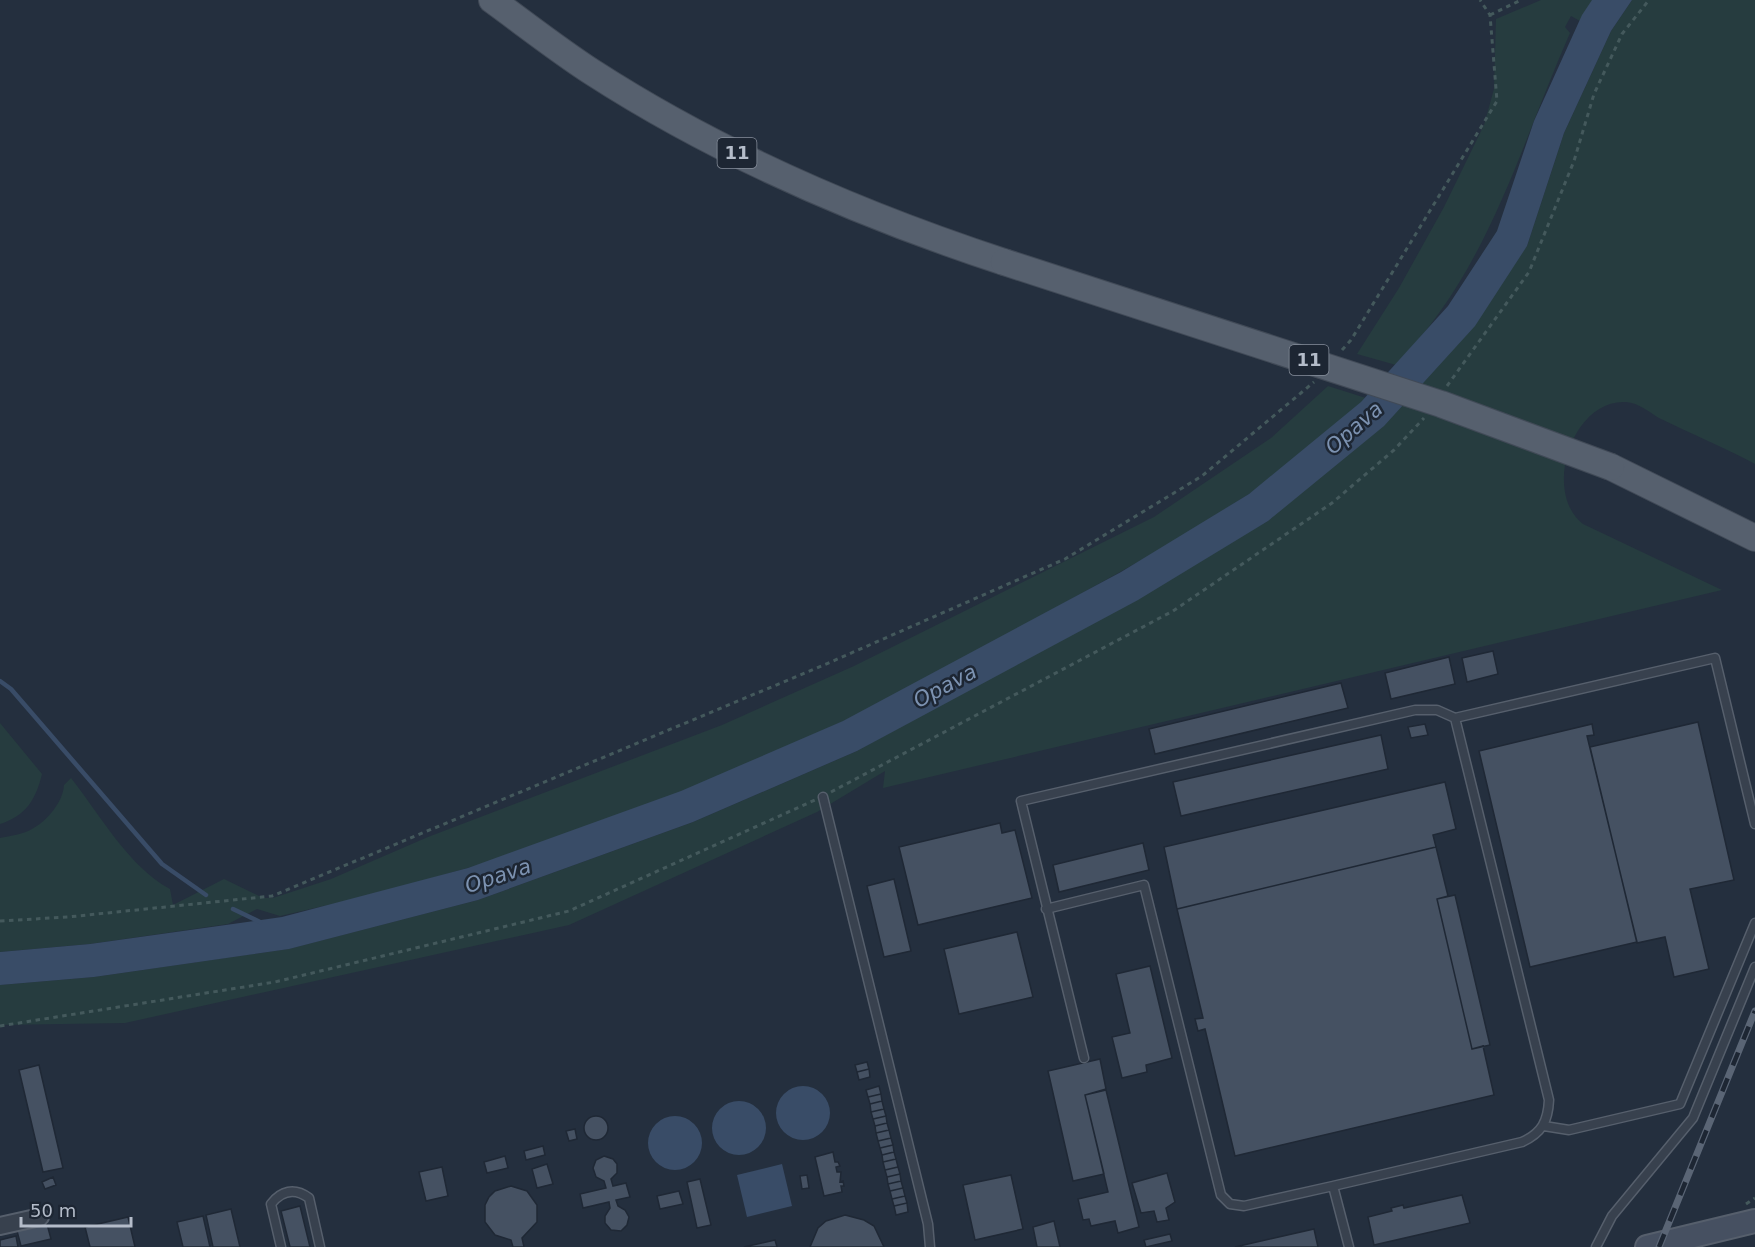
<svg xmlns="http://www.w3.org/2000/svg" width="1755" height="1247" font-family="'DejaVu Sans',sans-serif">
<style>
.green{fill:#263c3f}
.water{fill:#394c67}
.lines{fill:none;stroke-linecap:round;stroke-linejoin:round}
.stream{stroke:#394c67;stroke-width:4.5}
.building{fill:#455162;stroke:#1f2835;stroke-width:1.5}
.lane-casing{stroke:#565f6c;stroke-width:11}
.street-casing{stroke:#565f6c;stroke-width:20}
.secondary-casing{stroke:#565f6c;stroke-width:26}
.primary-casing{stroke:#414a57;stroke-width:28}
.path{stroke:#44595c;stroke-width:3;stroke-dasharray:4.5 4.5;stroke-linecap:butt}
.lane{stroke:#38414e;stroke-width:8}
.street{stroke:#38414e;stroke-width:16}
.secondary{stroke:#465061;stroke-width:22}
.primary{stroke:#56606e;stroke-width:26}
.rail-casing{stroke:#5a6575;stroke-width:7}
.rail{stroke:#1d2633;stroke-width:4.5;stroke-dasharray:14;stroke-linecap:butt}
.primary-bridge-casing{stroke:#414a57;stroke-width:28;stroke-linecap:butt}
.primary-bridge{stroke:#56606e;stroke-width:26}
.labels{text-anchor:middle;stroke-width:5;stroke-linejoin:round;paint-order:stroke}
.shield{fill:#1d2633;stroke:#878f9c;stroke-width:1.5}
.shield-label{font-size:18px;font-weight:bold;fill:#b4bcc9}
.water-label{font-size:21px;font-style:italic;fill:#7c92b1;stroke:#1d2633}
</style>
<rect width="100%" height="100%" fill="#242f3e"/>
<path class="green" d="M 1541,0 L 1595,0 L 1580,21 L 1571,16 L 1565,27 L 1570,33 C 1517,153 1490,267 1396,365 L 1357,354 L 1399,288 L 1444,207 L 1484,125 L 1494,89 L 1496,19 Z
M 1632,0 L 1755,0 L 1755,464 C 1724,447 1691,434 1659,418 C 1649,412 1639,403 1626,402 C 1572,399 1542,492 1583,524 L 1722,590 L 883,788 L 885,771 L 817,812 L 569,925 L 125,1023 L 0,1025 L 0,985 L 94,977 L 288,949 L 478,900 L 693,822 L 857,751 L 1268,521 L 1527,246 L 1564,133 L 1611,31 Z
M 1328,386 L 1369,399 L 1265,484 L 1165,547 L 949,667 L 862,713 L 705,783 L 503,858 L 372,895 L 280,916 L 257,909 L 228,924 L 90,944 L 0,952 L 0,838 C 10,836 24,834 32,829 C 47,821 63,802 64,785 L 71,778 C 101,816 128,866 170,889 L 173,905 L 224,879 L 263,898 L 273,898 L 331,879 L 428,837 L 722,725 L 854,666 L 1154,517 L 1271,438 Z
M 0,723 L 42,774 C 36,799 26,816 0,824 Z"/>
<path class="water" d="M 1592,0 L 1632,0 L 1611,31 L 1564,133 L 1527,246 L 1475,326 L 1384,426 L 1268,521 L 1138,600 L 857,751 L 693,822 L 478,900 L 289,949 L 94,977 L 0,985 L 0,952 L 90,944 L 282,917 L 468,868 L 681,791 L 843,721 L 1121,572 L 1249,494 L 1361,402 L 1448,306 L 1497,231 L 1534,121 L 1582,15 Z
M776 1113a27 27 0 1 1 54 0a27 27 0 1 1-54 0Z
M712 1128a27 27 0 1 1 54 0a27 27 0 1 1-54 0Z
M648 1143a27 27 0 1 1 54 0a27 27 0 1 1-54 0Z
M 782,1164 L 792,1206 L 747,1217 L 737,1175 Z"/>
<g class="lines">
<path class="stream" d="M 0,681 L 11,689 L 162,864 L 206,895
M 233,909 L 260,922"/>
</g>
<path class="building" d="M 1493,651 L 1498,674 L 1467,682 L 1462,658 Z
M 1449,657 L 1455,684 L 1391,699 L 1385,673 Z
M 1341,683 L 1348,708 L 1155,754 L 1149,729 Z
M 1698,722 L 1734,880 L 1690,889 L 1709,969 L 1674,977 L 1665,937 L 1637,943 L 1590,747 Z
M 1425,724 L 1428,735 L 1411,738 L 1408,727 Z
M 1592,724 L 1594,735 L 1587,736 L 1637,942 L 1530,967 L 1479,751 Z
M 1381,735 L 1388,769 L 1181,816 L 1173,782 Z
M 1445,782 L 1456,829 L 1433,835 L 1436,847 L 1177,909 L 1164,847 Z
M 1000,823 L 1002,833 L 1015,830 L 1032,898 L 918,925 L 899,847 Z
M 1143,843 L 1149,870 L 1059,892 L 1053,865 Z
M 1436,847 L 1448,896 L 1437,899 L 1472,1049 L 1483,1046 L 1494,1095 L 1235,1156 L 1205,1029 L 1198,1031 L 1195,1019 L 1203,1018 L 1177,909 Z
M 894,879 L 911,951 L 884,957 L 867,886 Z
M 1455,895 L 1490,1045 L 1472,1049 L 1437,899 Z
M 1017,932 L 1033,997 L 959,1014 L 944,949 Z
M 1150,966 L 1172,1058 L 1146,1065 L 1147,1072 L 1122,1078 L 1112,1037 L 1130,1033 L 1116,974 Z
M 1100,1059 L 1106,1089 L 1085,1095 L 1104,1174 L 1073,1181 L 1048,1071 Z
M 867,1062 L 869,1069 L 857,1072 L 855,1065 Z
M 39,1065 L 63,1168 L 43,1172 L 19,1070 Z
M 869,1069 L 870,1077 L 859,1080 L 857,1072 Z
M 879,1086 L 881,1094 L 868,1097 L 866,1090 Z
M 1106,1090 L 1139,1227 L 1118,1233 L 1115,1221 L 1091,1226 L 1089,1219 L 1083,1220 L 1078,1199 L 1108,1192 L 1085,1095 Z
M 881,1094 L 882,1101 L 870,1104 L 868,1097 Z
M 882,1101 L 884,1109 L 871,1112 L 870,1104 Z
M 884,1109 L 886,1116 L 873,1119 L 871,1112 Z
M584 1128a12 12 0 1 1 24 0a12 12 0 1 1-24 0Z
M 886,1116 L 887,1123 L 875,1126 L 873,1119 Z
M 887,1123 L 889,1130 L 876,1133 L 875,1126 Z
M 575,1129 L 577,1139 L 569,1141 L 566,1131 Z
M 889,1130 L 891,1138 L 878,1141 L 876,1133 Z
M 891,1138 L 893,1145 L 880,1148 L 878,1141 Z
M 893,1145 L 894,1152 L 882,1155 L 880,1148 Z
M 543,1146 L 545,1155 L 526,1160 L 524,1151 Z
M 833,1152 L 835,1162 L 838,1162 L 840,1166 L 836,1167 L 837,1172 L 841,1172 L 840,1182 L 843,1181 L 844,1186 L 841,1186 L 842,1192 L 824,1196 L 815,1157 Z
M 894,1152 L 896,1159 L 883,1162 L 882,1155 Z
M 505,1156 L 508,1168 L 487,1173 L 484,1162 Z
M 604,1156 L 613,1159 L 617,1164 L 617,1173 L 611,1179 L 613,1186 L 626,1183 L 630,1197 L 616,1200 L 618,1206 L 625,1210 L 629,1217 L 627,1225 L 621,1231 L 611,1230 L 605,1223 L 605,1216 L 610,1208 L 609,1202 L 583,1208 L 580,1194 L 606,1188 L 604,1181 L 596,1177 L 593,1168 L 596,1160 Z
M 896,1159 L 898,1167 L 885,1170 L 883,1162 Z
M 547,1164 L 553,1184 L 537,1188 L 532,1169 Z
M 442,1167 L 448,1196 L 426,1201 L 419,1172 Z
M 898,1167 L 900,1174 L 887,1177 L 885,1170 Z
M 1167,1173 L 1175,1202 L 1166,1208 L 1169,1220 L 1157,1222 L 1154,1211 L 1141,1213 L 1132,1183 Z
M 900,1174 L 901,1181 L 888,1184 L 887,1177 Z
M 807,1175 L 809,1188 L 802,1189 L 800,1176 Z
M 1011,1175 L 1023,1229 L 975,1240 L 963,1185 Z
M 53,1177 L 56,1185 L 45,1189 L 42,1182 Z
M 700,1179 L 711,1225 L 697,1228 L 687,1182 Z
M 901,1181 L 903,1188 L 890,1191 L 888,1184 Z
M 511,1186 L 527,1191 L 537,1205 L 537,1222 L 522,1238 L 524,1247 L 513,1247 L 511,1240 L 495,1235 L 485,1222 L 485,1205 L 489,1197 L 495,1191 Z
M 903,1188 L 905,1196 L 892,1199 L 890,1191 Z
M 679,1191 L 683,1204 L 660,1209 L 657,1196 Z
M 1462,1195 L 1470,1223 L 1374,1245 L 1368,1217 L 1392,1211 L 1391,1208 L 1403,1205 L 1404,1208 Z
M 905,1196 L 907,1203 L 894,1206 L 892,1199 Z
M 907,1203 L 908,1212 L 896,1215 L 894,1206 Z
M 300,1206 L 310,1247 L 290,1247 L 281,1211 Z
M 231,1209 L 240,1247 L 213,1247 L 206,1215 Z
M 845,1215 L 864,1220 L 874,1226 L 884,1247 L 810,1247 L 818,1228 L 826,1221 Z
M 203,1216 L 210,1247 L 183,1247 L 177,1222 Z
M 128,1217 L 135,1247 L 90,1247 L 85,1227 Z
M 1054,1221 L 1060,1247 L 1037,1247 L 1033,1227 Z
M 47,1224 L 51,1239 L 21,1246 L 17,1231 Z
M 1314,1229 L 1318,1247 L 1235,1247 Z
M 1170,1234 L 1172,1241 L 1146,1247 L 1144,1240 Z
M 16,1236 L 18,1247 L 0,1247 L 0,1240 Z
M 775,1240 L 777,1247 L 744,1247 Z"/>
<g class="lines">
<g class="lane-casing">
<path id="lane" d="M 1455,718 L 1715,658 L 1755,824
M 823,797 L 928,1224 L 930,1247
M 1046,909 L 1144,885 L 1221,1195 L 1230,1204 L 1244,1206 L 1333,1186
M 1084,1058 L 1021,801 L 1415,710 L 1437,710 L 1455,718 L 1549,1100 C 1548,1121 1542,1133 1522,1142 L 1333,1186 L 1349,1247
M 1544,1126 L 1569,1130 L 1680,1104 L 1755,923
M 281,1247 L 271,1204 C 281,1191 294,1187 309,1198 L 320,1247
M 1596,1247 L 1612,1216 L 1693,1118 L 1755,967"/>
</g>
<g class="street-casing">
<path id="street" d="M 0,1226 L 40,1217"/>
</g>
<g class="secondary-casing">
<path id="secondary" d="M 1647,1247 L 1755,1221"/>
</g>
<g class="primary-casing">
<path id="primary" d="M 492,0 C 525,24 558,50 592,72 C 719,154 861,215 1004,262
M 1611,467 L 1755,538"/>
</g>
<path class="path" d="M 1490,15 L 1521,0
M 1342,350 L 1351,340 L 1497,101 L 1490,15 L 1480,0
M 1447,386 L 1529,272 L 1574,161 L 1594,94 L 1622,34 L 1649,0
M 831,792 L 1173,611 L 1332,503 L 1394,450 L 1424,418
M 0,921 L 68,917 L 272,896 L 824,665 L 1065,559 L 1202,476 L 1314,382
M 0,1026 L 275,982 L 569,911 L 815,800
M 1746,1204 L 1755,1198"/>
<use href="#lane" class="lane"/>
<use href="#street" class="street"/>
<use href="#secondary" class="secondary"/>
<use href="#primary" class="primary"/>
<g class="rail-casing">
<path id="rail" d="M 1659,1247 L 1755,1011"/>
</g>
<use href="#rail" class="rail"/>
<g class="primary-bridge-casing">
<path id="primary-bridge" d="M 1004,262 L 1441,404 L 1611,467"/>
</g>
<use href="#primary-bridge" class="primary-bridge"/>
</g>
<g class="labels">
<g class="shield">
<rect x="717.5" y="138" width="39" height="30" rx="4.5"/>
<rect x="1289.5" y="345" width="39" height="30" rx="4.5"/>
</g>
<g class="shield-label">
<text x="737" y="159">11</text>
<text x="1309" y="366">11</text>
</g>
<g class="water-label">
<text transform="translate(1354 428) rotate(-41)" y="7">Opava</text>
<text transform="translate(945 686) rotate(-28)" y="7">Opava</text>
<text transform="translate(498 876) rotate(-18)" y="7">Opava</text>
</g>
</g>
<path d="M21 1217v9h110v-9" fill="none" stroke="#b4bcc9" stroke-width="3"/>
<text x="30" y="1217" font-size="18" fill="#b4bcc9" stroke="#1d2633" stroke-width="4.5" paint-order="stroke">50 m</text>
</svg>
